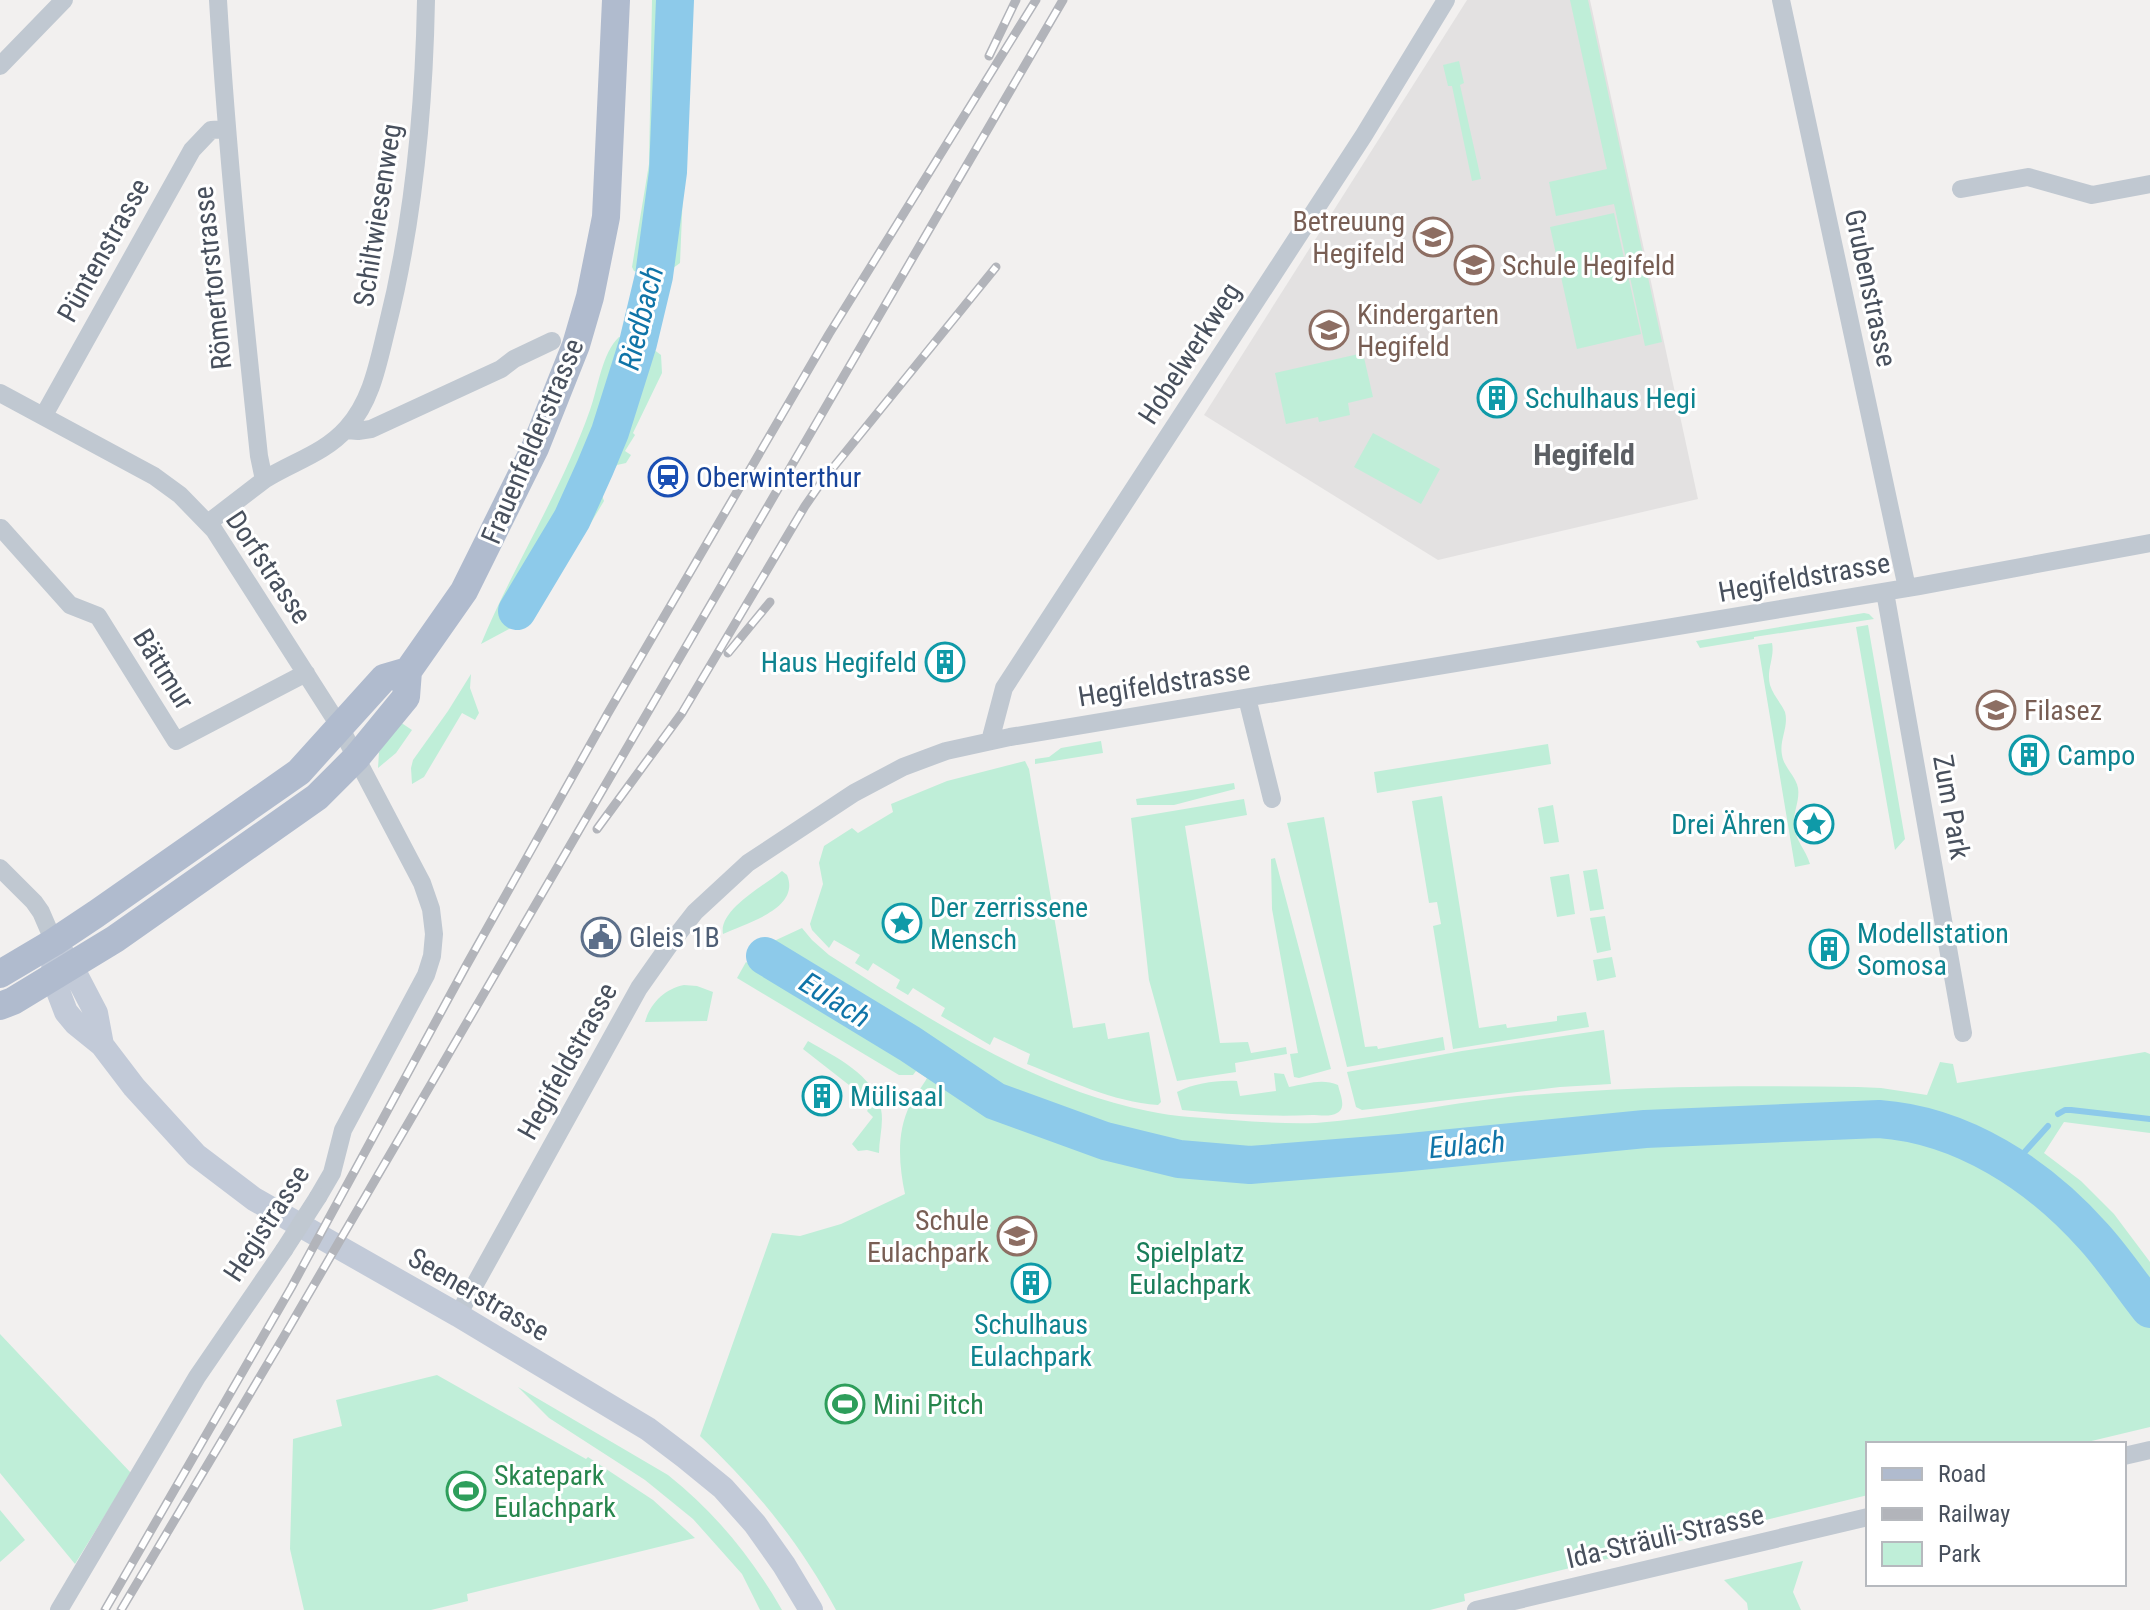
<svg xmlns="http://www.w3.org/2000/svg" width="2150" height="1610" font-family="'Roboto Condensed',sans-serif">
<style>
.education{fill:#e3e1e1}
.green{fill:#bfeed8}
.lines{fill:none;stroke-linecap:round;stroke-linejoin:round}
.stream{stroke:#8dcaea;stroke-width:6}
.river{stroke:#8dcaea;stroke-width:38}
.minor{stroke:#c0c8d1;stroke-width:18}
.secondary{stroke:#c2cad8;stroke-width:24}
.primary{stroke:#b0bbce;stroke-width:28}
.rail-casing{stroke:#b2b4ba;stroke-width:9}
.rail{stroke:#fff;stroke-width:6;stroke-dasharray:18;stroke-linecap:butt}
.minor-bridge{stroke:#c0c8d1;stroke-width:18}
.labels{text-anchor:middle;stroke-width:6;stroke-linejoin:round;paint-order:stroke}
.street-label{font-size:28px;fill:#48505d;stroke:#fff}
.education-label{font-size:28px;fill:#785e54;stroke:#fff;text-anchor:start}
.culture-label{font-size:28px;fill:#0d838f;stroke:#fff;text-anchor:start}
.transit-label{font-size:28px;fill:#164399;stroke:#fff;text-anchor:start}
.service-label{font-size:28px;fill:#4e5e75;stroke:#fff;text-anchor:start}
.park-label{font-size:28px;fill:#197d59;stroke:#fff}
.leisure-label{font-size:28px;fill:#27864d;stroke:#fff;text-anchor:start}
.water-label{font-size:30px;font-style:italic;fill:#0f74a8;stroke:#fff}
.neighbourhood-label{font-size:30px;font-weight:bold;fill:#5c5f64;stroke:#fff}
</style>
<rect width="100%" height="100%" fill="#f2f0ef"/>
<path class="education" d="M 1467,0 L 1590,0 L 1698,499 L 1438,560 L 1204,415 Z"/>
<path class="green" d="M 652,0 L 691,0 L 680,263 L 661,277 L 634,271 L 632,267 L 649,164 Z
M 1570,0 L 1588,0 L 1662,342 L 1645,346 L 1614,204 L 1556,216 L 1549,182 L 1607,169 Z
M 1459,61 L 1464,83 L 1460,85 L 1481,179 L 1472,181 L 1452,86 L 1448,86 L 1443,65 Z
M 1614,213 L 1641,334 L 1577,349 L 1550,227 Z
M 619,337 L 645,343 L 661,355 L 662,373 L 633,433 L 635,435 L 625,451 L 631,455 L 626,463 L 617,465 L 601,492 L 604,501 L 532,621 L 528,619 L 481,644 C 514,564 561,492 590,410 C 598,388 602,353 619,337 Z
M 1363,353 L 1373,397 L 1348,403 L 1350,415 L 1319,422 L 1318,417 L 1286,424 L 1275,373 Z
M 1373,433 L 1440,469 L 1421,504 L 1354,467 Z
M 1864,613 L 1869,614 L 1874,619 L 1754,637 L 1754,639 L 1700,648 L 1696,641 Z
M 1868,625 L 1905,839 L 1895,850 L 1856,627 Z
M 1772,643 C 1775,657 1766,670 1770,685 C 1773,695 1781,703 1785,712 C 1789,727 1779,740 1782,755 C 1784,768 1796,776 1798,788 C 1800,801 1793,812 1794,825 C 1795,840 1806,850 1810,864 L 1795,867 L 1758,645 Z
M 471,674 L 470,688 L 479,713 L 475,720 L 462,713 L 424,777 L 412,784 L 411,768 L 413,760 L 448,711 Z
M 400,722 L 412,730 L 396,753 L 378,768 L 379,752 Z
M 1101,741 L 1103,753 L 1035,764 L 1035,759 L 1049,757 L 1061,748 Z
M 1548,744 L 1551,764 L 1377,793 L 1374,772 Z
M 1025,761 L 1029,769 L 1073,1028 L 1105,1023 L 1108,1039 L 1149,1032 L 1161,1102 L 1158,1105 C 1113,1102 1068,1080 1027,1064 L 1030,1054 L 994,1037 L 990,1045 L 941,1016 L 945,1008 L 913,988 L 908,995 L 896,988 L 900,980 L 873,963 L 868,971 L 855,963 L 860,955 L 834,940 L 829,948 L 812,930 L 810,924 L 823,884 L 819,863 L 824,846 L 852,828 L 858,833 L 893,812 L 891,804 L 947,781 Z
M 1234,783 L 1235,789 L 1174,805 L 1137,805 L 1136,799 Z
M 1442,796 L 1479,1028 L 1506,1024 L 1507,1028 L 1557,1021 L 1557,1016 L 1586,1012 L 1589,1027 L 1453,1049 L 1433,926 L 1441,924 L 1437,902 L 1429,903 L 1412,801 Z
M 1244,799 L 1247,815 L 1185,826 L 1220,1043 L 1248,1042 L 1251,1053 L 1286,1047 L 1287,1054 L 1235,1063 L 1236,1072 L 1177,1081 L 1149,980 L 1131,818 Z
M 1553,805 L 1559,842 L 1544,844 L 1538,808 Z
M 1324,817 L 1365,1047 L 1377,1046 L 1378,1049 L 1443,1037 L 1445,1050 L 1347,1067 L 1287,823 Z
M 1275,858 L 1331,1069 L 1299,1078 L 1294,1077 L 1290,1054 L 1298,1053 L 1272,909 L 1271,859 Z
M 1597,869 L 1604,909 L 1590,911 L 1583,871 Z
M 782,871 L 787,875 C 801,909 746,923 723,934 C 718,910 765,885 782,871 Z
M 1569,874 L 1575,914 L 1557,917 L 1550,877 Z
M 1605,916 L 1611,950 L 1597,953 L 1590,918 Z
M 802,928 L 812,940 L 829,955 C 928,1018 1030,1087 1148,1111 C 1175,1117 1204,1118 1232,1120 C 1260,1122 1288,1124 1316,1123 C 1380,1118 1444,1104 1508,1097 C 1624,1086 1742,1085 1858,1087 L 1881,1088 L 1927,1095 L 1940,1062 L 1953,1064 L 1957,1083 L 2145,1052 L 2150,1054 L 2150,1133 L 2064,1122 L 2044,1153 L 2081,1181 L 2114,1214 L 2150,1262 L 2150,1427 L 2079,1444 L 1868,1444 L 1868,1495 L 1464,1594 L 1465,1601 L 1430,1610 L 836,1610 C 800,1543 755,1488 700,1436 L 772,1233 L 800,1236 L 841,1224 L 905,1194 C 899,1165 896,1133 910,1105 C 914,1096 922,1087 927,1078 L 916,1071 L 913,1075 L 899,1075 L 737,978 L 746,962 L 758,969 L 774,941 Z
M 1612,957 L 1616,977 L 1597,981 L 1593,960 Z
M 684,985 L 697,986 L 713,992 L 707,1021 L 645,1022 C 650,1004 664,989 684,985 Z
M 1604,1030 L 1611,1084 L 1560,1087 L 1362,1110 L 1356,1107 L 1347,1072 L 1462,1051 Z
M 808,1041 C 835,1057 874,1074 881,1109 C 884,1123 879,1139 879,1153 L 867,1150 L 858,1151 L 852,1144 L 873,1117 L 867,1111 L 872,1103 L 803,1049 Z
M 1274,1073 L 1284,1074 L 1289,1087 C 1306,1084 1322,1078 1338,1085 C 1340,1094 1347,1108 1337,1113 C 1331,1117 1319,1115 1312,1115 C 1268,1117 1225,1114 1182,1110 L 1177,1092 C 1195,1083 1217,1080 1237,1081 L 1240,1096 L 1276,1091 Z
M 0,1334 L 131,1473 L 75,1564 L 0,1473 Z
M 437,1375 L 586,1459 L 588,1457 L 653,1500 L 695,1538 L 467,1594 L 468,1601 L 431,1610 L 304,1610 L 290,1549 L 293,1439 L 342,1426 L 336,1400 Z
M 518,1387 L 668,1475 C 715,1512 752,1558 782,1610 L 760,1610 L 742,1574 L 693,1519 L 645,1480 L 549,1418 Z
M 0,1510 L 25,1540 L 0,1562 Z
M 1803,1561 L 1793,1592 L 1801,1610 L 1748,1610 L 1747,1603 L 1724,1580 Z"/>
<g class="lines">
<path class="stream" d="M 2058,1114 L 2065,1110 L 2071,1110 L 2150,1119
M 2013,1165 L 2048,1126"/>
<path class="river" d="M 517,611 L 572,519 L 595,468 L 610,432 L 638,343 L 654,276 L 668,172 L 675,0
M 765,956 L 910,1044 L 995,1101 L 1105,1141 L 1179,1159 L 1250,1165 L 1400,1153 L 1645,1129 L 1879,1119 C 1963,1125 2039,1175 2094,1237 C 2114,1259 2131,1285 2150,1309"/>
<path class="minor" d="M 1781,0 L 1907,588
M 0,66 L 64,0
M 1961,189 L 2028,177 L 2092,195 L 2150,184
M 0,393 L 154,476 L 180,495 L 214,530 L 340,727 L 422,883 L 431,909 L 434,934 L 432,956 L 426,975 L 343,1130 L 332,1173 L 318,1197
M 44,415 L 192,150 L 211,130 L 226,129
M 346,430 L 358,431 L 371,429 L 501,369 L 514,359 L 552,341
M 264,480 C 292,462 324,454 347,428 C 372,400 378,363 387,327 C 414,220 424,110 426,0
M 208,523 L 264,480 L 259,456 C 243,304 227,152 218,0
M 1,528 L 70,605 L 98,616 L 176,741 L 306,673
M 1885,592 L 1963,1033
M 1247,698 L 1272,799
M 990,741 L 1004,688 L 1364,135 L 1446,0
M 0,868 L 34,902 L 41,912 L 54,942
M 458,1315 L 639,988 L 670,944 L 695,912 L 748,863 L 854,793 L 903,767 L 946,751 L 1010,737 L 1919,586 L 2150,543
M 2124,1456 L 2150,1450
M 59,1610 L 197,1377 L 284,1250
M 1476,1610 L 1868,1517"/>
<path class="secondary" d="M 54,942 L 53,978 L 66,1012 L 76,1024 L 102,1045 L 134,1087 L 196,1155 L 254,1199 L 458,1315 L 648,1429 L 685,1457 L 723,1488 L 755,1524 L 784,1565 L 811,1610
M 62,953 L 72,967 L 96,1013 L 102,1045"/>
<path class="primary" d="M 0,974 L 54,942 L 96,914 L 299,772 L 384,678 L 408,671
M 0,1006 L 13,1001 L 115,939 L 317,797 L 356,758 L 406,697 L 408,671 L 464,591 L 535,448 L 576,345 L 590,297 L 606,217 L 616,0"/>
<g class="rail-casing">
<path id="rail" d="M 989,56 L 1016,0
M 728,653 L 770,602
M 597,829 L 682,713 L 805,506 L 823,480 L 996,267
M 105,1610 L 291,1288 L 466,966 L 608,713 L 829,334 L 1036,0
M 121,1610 L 283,1338 L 1063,0"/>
</g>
<use href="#rail" class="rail"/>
<path class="minor-bridge" d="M 284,1250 L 318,1197"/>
</g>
<defs>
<g id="school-ring" transform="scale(2)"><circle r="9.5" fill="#fff" stroke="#8d6e63" stroke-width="1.5"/><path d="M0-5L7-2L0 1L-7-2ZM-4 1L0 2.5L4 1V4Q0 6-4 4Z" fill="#8d6e63"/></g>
<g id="building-ring" transform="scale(2)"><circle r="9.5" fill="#fff" stroke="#0f9aa8" stroke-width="1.5"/><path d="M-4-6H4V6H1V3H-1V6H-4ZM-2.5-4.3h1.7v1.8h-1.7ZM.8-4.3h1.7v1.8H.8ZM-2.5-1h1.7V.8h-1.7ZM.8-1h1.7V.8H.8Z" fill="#0f9aa8"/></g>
<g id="station-ring" transform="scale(2)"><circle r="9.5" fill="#fff" stroke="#1a4fb4" stroke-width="1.5"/><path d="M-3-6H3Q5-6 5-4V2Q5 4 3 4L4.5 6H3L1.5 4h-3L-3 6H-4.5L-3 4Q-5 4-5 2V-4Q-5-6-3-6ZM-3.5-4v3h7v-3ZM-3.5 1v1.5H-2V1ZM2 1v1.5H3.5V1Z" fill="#1a4fb4"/></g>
<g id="sight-ring" transform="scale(2)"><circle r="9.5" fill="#fff" stroke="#0f9aa8" stroke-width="1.5"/><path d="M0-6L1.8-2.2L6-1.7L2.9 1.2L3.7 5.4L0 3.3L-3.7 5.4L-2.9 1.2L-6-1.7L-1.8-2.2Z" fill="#0f9aa8"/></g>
<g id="civic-ring" transform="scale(2)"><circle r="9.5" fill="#fff" stroke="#5c6f8a" stroke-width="1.5"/><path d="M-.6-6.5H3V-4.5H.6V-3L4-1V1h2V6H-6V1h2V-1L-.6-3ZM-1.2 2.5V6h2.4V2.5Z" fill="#5c6f8a"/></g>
<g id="stadium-ring" transform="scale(2)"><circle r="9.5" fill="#fff" stroke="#2e9e5b" stroke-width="1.5"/><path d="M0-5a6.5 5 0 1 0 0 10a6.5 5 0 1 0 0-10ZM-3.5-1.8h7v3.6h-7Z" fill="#2e9e5b"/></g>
</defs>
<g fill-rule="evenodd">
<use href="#school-ring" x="1433" y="237"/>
<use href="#school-ring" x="1474" y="265"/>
<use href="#school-ring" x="1329" y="330"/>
<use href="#building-ring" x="1497" y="398"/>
<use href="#station-ring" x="668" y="477"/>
<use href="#building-ring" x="945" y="662"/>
<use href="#school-ring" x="1996" y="710"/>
<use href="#building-ring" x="2029" y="755"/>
<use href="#sight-ring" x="1814" y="824"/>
<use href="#sight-ring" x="902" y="923"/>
<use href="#civic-ring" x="601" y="937"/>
<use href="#building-ring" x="1829" y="949"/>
<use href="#building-ring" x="822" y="1096"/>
<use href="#school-ring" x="1017" y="1236"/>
<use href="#building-ring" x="1031" y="1283"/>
<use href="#stadium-ring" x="845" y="1404"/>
<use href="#stadium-ring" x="466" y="1491"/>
</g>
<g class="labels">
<g class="street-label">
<text transform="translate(377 215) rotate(-81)" y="10">Schiltwiesenweg</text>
<text transform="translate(103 250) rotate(-61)" y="10">Püntenstrasse</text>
<text transform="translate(212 278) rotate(-96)" y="10">Römertorstrasse</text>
<text transform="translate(1871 288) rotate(78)" y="10">Grubenstrasse</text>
<text transform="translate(1189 353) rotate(-57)" y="10">Hobelwerkweg</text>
<text transform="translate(532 441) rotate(-67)" y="10">Frauenfelderstrasse</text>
<text transform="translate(269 567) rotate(56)" y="10">Dorfstrasse</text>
<text transform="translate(1804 577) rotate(-10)" y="10">Hegifeldstrasse</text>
<text transform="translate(164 669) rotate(58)" y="10">Bättmur</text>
<text transform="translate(1164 683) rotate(-9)" y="10">Hegifeldstrasse</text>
<text transform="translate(1952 807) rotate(80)" y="10">Zum Park</text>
<text transform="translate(567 1061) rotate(-61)" y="10">Hegifeldstrasse</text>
<text transform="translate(266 1223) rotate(-57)" y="10">Hegistrasse</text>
<text transform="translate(479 1294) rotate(30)" y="10">Seenerstrasse</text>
<text transform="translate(1665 1536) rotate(-13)" y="10">Ida-Sträuli-Strasse</text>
</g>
<g class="education-label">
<text x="1405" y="231" text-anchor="end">Betreuung<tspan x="1405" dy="32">Hegifeld</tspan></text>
<text x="1502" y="275">Schule Hegifeld</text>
<text x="1357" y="324">Kindergarten<tspan x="1357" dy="32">Hegifeld</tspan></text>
<text x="2024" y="720">Filasez</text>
<text x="989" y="1230" text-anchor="end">Schule<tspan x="989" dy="32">Eulachpark</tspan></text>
</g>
<g class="culture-label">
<text x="1525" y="408">Schulhaus Hegi</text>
<text x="917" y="672" text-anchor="end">Haus Hegifeld</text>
<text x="2057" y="765">Campo</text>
<text x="1786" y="834" text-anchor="end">Drei Ähren</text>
<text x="930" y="917">Der zerrissene<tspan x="930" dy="32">Mensch</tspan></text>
<text x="1857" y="943">Modellstation<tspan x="1857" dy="32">Somosa</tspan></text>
<text x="850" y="1106">Mülisaal</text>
<text x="1031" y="1334" text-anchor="middle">Schulhaus<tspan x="1031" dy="32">Eulachpark</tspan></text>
</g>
<g class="transit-label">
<text x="696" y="487">Oberwinterthur</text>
</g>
<g class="service-label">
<text x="629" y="947">Gleis 1B</text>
</g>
<g class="park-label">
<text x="1190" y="1262">Spielplatz<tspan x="1190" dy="32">Eulachpark</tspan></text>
</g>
<g class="leisure-label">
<text x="873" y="1414">Mini Pitch</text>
<text x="494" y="1485">Skatepark<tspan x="494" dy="32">Eulachpark</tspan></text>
</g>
<g class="water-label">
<text transform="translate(641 318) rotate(-76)" y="10">Riedbach</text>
<text transform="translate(835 1000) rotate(32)" y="10">Eulach</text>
<text transform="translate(1467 1145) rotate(-5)" y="10">Eulach</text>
</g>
<g class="neighbourhood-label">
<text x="1584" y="465">Hegifeld</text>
</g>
</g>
<rect x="1866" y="1442" width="260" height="144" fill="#ffffff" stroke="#b6b9be" stroke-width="2"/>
<rect x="1882" y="1468" width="40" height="12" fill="#b0bbce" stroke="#b6b9be" stroke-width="2"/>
<text x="1938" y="1482" font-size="24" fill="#48505d">Road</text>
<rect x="1882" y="1508" width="40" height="12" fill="#b2b4ba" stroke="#b6b9be" stroke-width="2"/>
<text x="1938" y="1522" font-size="24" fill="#48505d">Railway</text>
<rect x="1882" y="1542" width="40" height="24" fill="#bfeed8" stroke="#b6b9be" stroke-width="2"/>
<text x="1938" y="1562" font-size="24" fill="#48505d">Park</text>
</svg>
